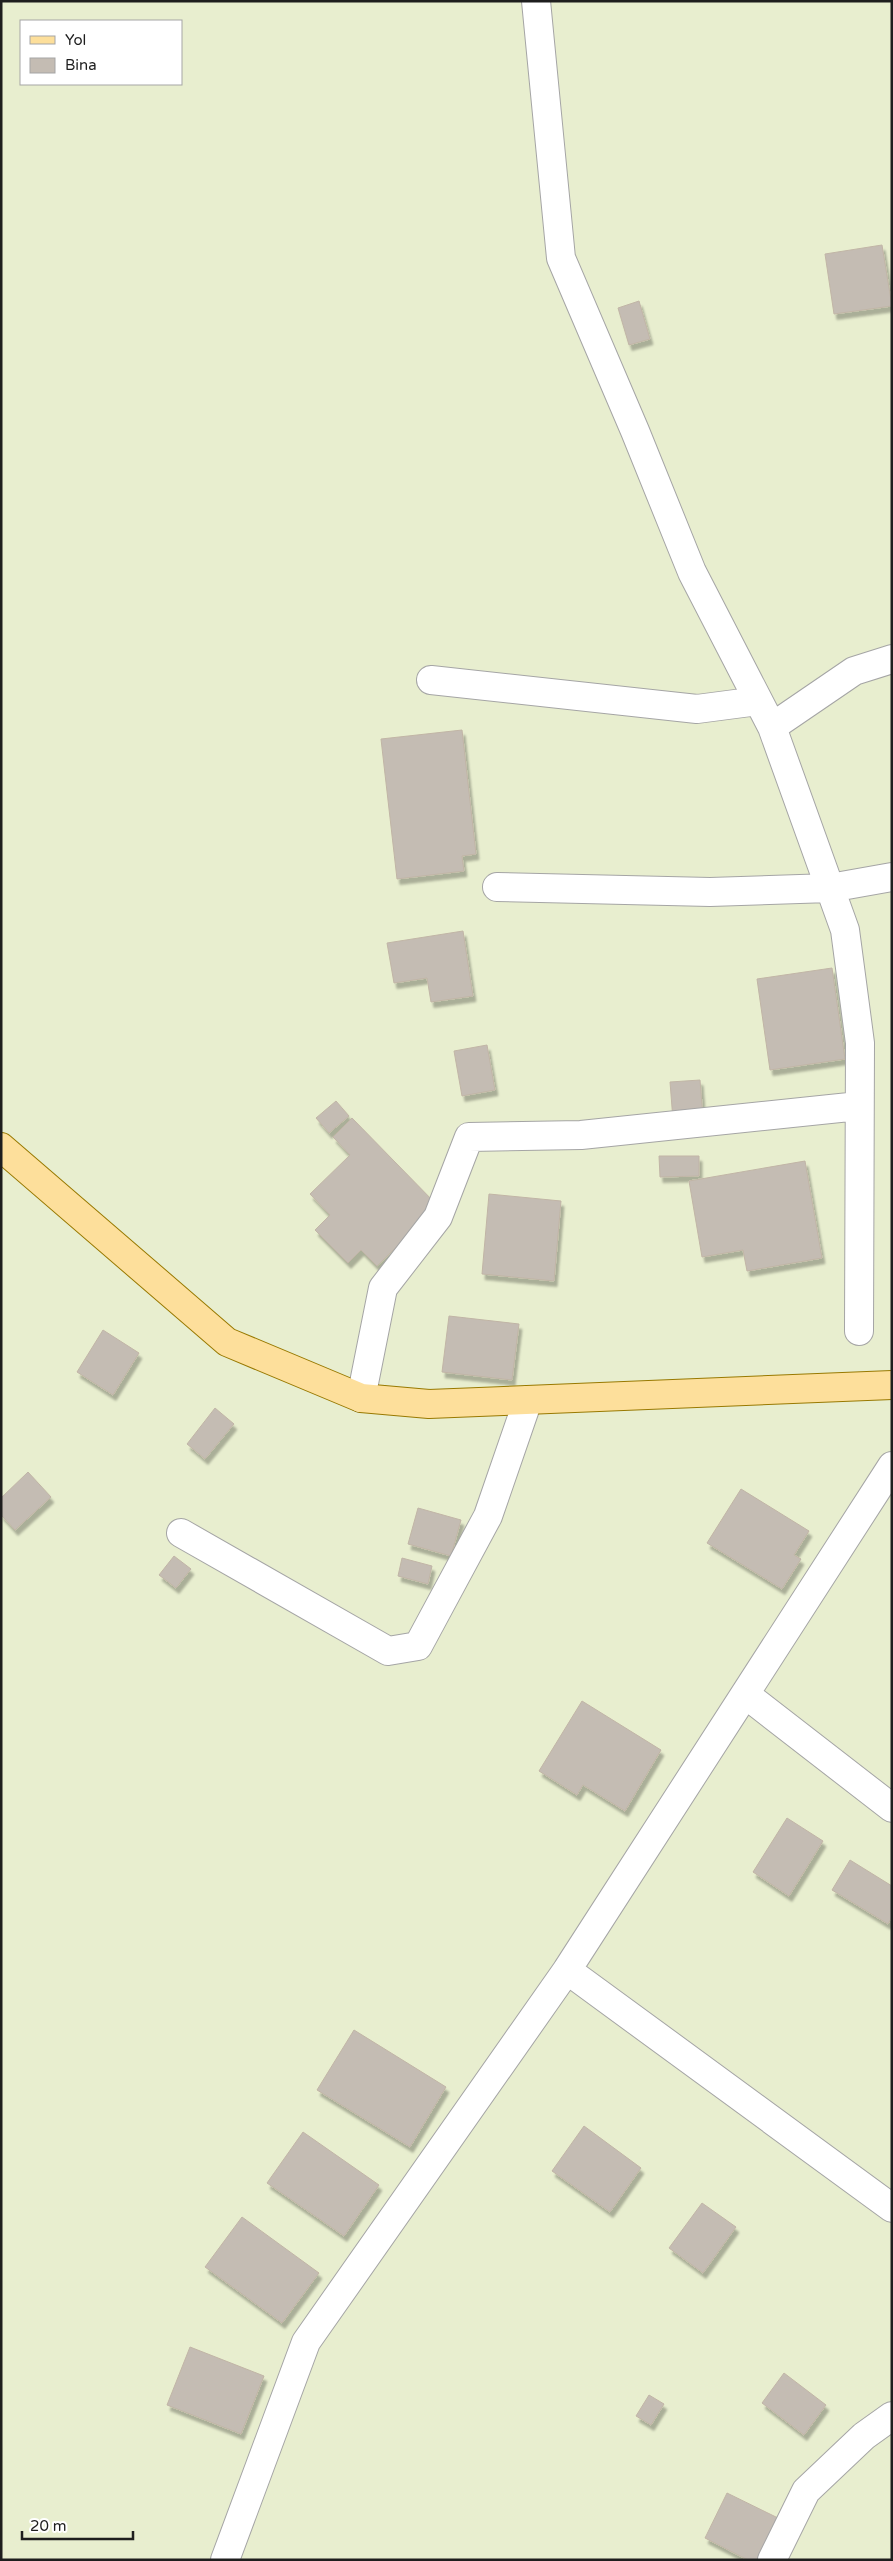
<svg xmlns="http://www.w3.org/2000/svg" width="893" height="2561" font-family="'Varela Round',sans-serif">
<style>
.farmland{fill:#e8eecf;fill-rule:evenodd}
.building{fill:#c4bcb3;stroke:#c1b5a6;filter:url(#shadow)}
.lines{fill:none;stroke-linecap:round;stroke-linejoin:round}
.minor-casing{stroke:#a5a5a5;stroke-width:30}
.major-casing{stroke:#987900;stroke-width:30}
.minor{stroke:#fff;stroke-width:28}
.major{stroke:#fddf9b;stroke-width:28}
</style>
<defs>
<filter id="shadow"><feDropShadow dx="3" dy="5.5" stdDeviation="1" flood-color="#0004"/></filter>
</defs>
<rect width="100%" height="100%" fill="#efede4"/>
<path class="farmland" d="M 1,1 L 892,1 L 892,2560 L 1,2560 ZM 21,21 L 181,21 L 181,84 L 21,84 Z"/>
<path class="building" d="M 882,245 L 892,306 L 834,314 L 825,254 Z
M 639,301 L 650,339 L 629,345 L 618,308 Z
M 462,730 L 476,854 L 462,856 L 464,871 L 397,879 L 381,739 Z
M 463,931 L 473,996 L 431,1002 L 427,978 L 394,983 L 387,943 Z
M 832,968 L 845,1059 L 770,1070 L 757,979 Z
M 487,1045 L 495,1090 L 462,1096 L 454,1051 Z
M 700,1080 L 703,1117 L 673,1120 L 670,1082 Z
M 336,1101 L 349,1116 L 329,1133 L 316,1118 Z
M 352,1118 L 438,1206 L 377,1266 L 361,1250 L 348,1263 L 315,1230 L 330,1215 L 310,1194 L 350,1155 L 333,1137 Z
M 659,1156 L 699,1156 L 699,1176 L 660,1177 Z
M 805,1161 L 822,1258 L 747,1271 L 743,1250 L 702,1257 L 689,1181 Z
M 489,1194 L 561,1201 L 554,1281 L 482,1274 Z
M 449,1316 L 519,1324 L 512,1380 L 442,1372 Z
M 103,1330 L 139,1353 L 113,1395 L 77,1372 Z
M 215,1408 L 234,1424 L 205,1459 L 187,1444 Z
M 28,1472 L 51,1497 L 15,1530 L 1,1515 L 1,1498 Z
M 741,1489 L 809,1531 L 794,1555 L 801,1559 L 782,1589 L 707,1543 Z
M 418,1508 L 461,1520 L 451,1556 L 408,1544 Z
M 174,1556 L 191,1569 L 176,1588 L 159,1575 Z
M 402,1558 L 432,1566 L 428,1584 L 398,1576 Z
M 582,1701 L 661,1750 L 625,1811 L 583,1785 L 577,1795 L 539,1771 Z
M 787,1818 L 823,1841 L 789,1896 L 753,1872 Z
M 850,1860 L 892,1886 L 892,1917 L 888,1924 L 832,1890 Z
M 354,2030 L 446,2087 L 410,2147 L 317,2090 Z
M 584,2126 L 641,2168 L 610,2212 L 552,2171 Z
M 303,2132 L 379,2185 L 344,2236 L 267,2183 Z
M 702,2203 L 736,2227 L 703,2273 L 669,2248 Z
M 242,2217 L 319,2273 L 282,2323 L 205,2267 Z
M 190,2347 L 264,2376 L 241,2434 L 167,2405 Z
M 784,2373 L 826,2405 L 804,2435 L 762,2403 Z
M 649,2395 L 664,2404 L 651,2425 L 636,2416 Z
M 727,2493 L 778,2518 L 758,2560 L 748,2560 L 705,2538 Z"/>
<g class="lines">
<g class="minor-casing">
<path id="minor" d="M 536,1 L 561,258 L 635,431 L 692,572 L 772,727 L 845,930 L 860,1043 L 859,1331
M 431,680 L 697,709 L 758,701
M 772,727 L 854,671 L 892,659
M 497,887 L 710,892 L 830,888 L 892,877
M 361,1398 L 383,1288 L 438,1217 L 469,1137 L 581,1135 L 859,1106
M 181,1533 L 388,1651 L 418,1646 L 488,1516 L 528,1400
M 745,1694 L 892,1808
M 567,1970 L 892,2208
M 225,2560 L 306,2342 L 567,1970 L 892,1466
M 772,2560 L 806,2491 L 864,2436 L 892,2416"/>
</g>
<g class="major-casing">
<path id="major" d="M 1,1147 L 227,1342 L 361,1398 L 429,1404 L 892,1385"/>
</g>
<use href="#minor" class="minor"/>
<use href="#major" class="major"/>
</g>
<rect width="893" height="2561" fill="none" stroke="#1e1e1e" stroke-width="5"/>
<rect x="20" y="20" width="162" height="65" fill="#ffffff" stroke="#a5a5a5"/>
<rect x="30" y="36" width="25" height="8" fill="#fddf9b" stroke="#a5a5a5"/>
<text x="65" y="45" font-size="15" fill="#1e1e1e">Yol</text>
<rect x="30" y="58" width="25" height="15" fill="#c4bcb3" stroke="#a5a5a5"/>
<text x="65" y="70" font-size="15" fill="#1e1e1e">Bina</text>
<path d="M22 2531v8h111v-8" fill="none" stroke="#1e1e1e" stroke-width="2.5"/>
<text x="30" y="2531" font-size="15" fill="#1e1e1e" stroke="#ffffff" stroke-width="4" paint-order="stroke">20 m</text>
</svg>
